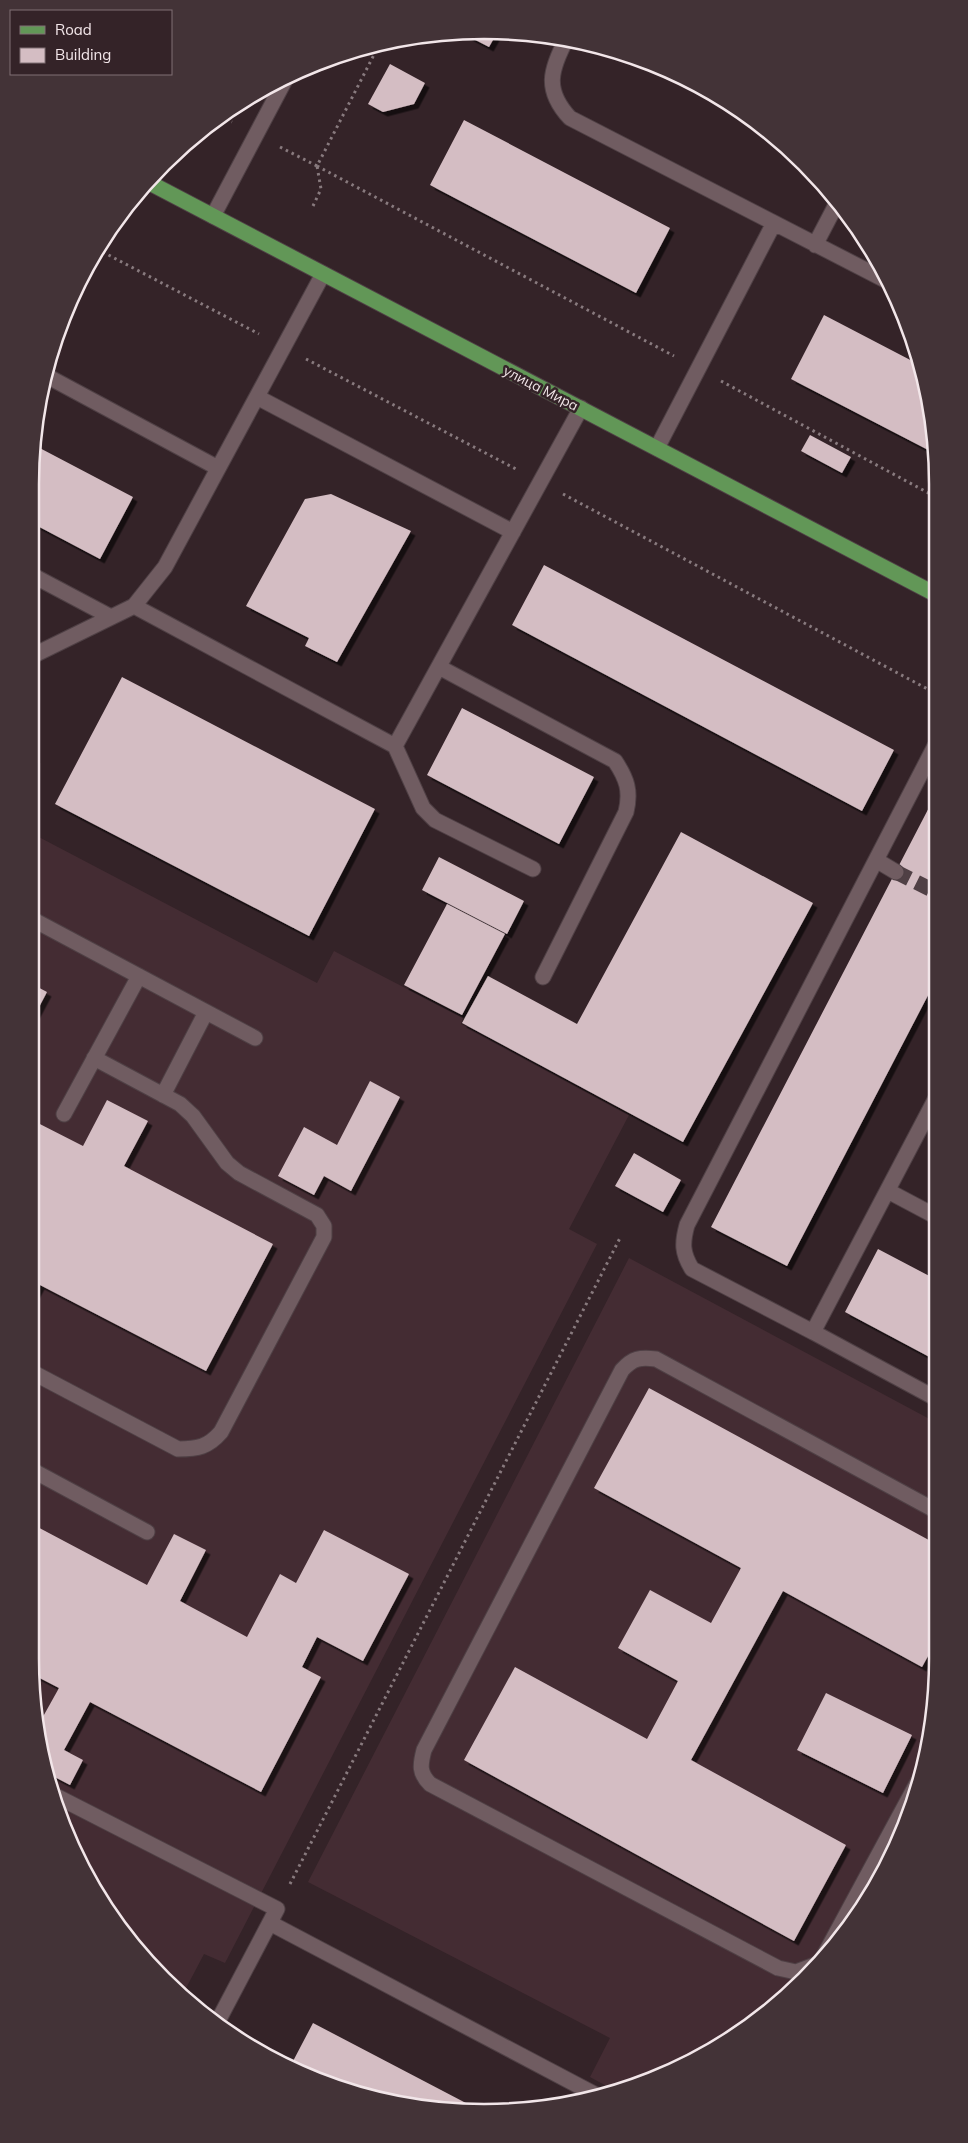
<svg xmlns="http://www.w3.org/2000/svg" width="968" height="2143" font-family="Mulish,sans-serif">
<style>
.built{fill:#442c33}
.building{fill:#d4bdc3;filter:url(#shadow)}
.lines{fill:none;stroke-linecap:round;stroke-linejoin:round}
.minor-tunnel{stroke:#504045;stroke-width:15;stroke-dasharray:15 8;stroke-linecap:butt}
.minor-casing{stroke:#4f4045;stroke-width:17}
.major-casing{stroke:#4f4045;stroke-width:17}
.path{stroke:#887a7e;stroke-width:3;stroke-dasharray:2.5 4;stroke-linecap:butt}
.minor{stroke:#705c61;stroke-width:15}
.major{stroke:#629757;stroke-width:15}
.labels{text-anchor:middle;stroke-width:5;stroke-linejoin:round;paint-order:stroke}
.street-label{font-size:14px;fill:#f2e6e9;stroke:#342328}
.rim{fill:none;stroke:#f2e6e9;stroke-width:2.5}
</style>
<defs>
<filter id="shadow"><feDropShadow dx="4.5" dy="4.5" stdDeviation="0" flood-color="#0009"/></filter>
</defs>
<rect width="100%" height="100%" fill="#342328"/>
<path class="built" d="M 35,835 L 317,983 L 334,951 L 463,1018 L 461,1024 L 629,1115 L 569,1229 L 597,1244 L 225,1963 L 204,1954 L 184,1992 L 142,1958 L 91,1886 L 54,1805 L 30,1659 L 30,844 Z
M 629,1258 L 937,1423 L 938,1659 L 929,1748 L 904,1832 L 825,1959 L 711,2052 L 612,2089 L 590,2077 L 610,2038 L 308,1882 Z"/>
<path class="building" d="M 484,30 L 498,31 L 489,47 L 460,32 Z
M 390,64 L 425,83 L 414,104 L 383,112 L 368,104 Z
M 464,120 L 670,228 L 636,293 L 430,185 Z
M 824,315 L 918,364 L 934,424 L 934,453 L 791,379 Z
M 810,435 L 851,457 L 842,473 L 801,451 Z
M 34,445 L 133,497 L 100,559 L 30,522 L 30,484 Z
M 331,494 L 411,531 L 337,662 L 305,646 L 309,638 L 246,606 L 305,499 Z
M 544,565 L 894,750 L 862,811 L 512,625 Z
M 122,677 L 375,809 L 309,936 L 55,804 Z
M 462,708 L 594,777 L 559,844 L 427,775 Z
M 935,796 L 936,980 L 787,1266 L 711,1227 Z
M 681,832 L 813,903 L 683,1142 L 462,1023 L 488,976 L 577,1024 Z
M 439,857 L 524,901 L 507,934 L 422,890 Z
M 447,904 L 505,934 L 462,1015 L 404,985 Z
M 30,983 L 47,992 L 30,1024 Z
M 370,1081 L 400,1097 L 351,1191 L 324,1176 L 314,1195 L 278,1176 L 304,1127 L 337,1145 Z
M 107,1100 L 148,1121 L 124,1166 L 273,1244 L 206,1371 L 40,1285 L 30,1304 L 30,1119 L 83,1146 Z
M 634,1153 L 681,1180 L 663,1212 L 615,1186 Z
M 878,1249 L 937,1280 L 937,1361 L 845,1312 Z
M 649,1388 L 938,1545 L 938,1638 L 922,1667 L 783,1591 L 691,1760 L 846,1845 L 794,1941 L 464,1760 L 515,1667 L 647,1739 L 678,1681 L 618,1648 L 650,1590 L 711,1623 L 741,1568 L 594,1488 Z
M 30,1523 L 147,1585 L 174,1534 L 206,1550 L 180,1601 L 247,1637 L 280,1574 L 296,1583 L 324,1530 L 409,1574 L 363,1661 L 317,1637 L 302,1667 L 321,1677 L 261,1792 L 90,1702 L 64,1750 L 83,1760 L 70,1785 L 49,1774 L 40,1722 L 59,1688 L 32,1674 L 30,1659 Z
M 826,1693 L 912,1735 L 883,1793 L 797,1750 Z
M 313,2023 L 485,2113 L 396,2104 L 291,2065 Z"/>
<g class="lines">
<path class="minor-tunnel" d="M 896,872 L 936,892"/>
<g class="minor-casing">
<path id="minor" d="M 567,38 C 550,70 544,90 570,118 L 887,281
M 213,216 L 286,78
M 815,245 L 838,201
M 45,375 L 218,468
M 257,397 L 513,532
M 657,448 L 774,223
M 30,574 L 111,617
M 134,606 L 395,746 L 423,808 L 435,820 L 533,869
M 30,657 L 134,606 L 165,567 L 323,274
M 439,667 L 615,761 C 627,779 631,791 626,812 L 543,977
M 395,746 L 581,408
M 876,860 L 896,872
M 30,918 L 255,1038
M 163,1095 L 206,1012
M 936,1098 L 813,1332 L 937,1399
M 64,1114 L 139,976
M 888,1191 L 937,1217
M 813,1332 L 692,1269 C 682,1253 682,1243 687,1225 L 935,746
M 30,1371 L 178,1449 C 198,1449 208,1447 221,1432 L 324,1237 L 324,1226 L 317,1215 L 239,1173 L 227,1163 L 193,1116 L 180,1104 L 94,1058
M 30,1469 L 147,1532
M 52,1794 L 277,1909 L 218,2021
M 270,1923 L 596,2095
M 820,1963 L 796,1972 L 778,1968 L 430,1784 C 419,1773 420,1765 424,1750 L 622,1370 C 633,1358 640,1357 656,1359 L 938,1512
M 820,1963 L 921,1776"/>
</g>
<g class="major-casing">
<path id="major" d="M 148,182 L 935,594"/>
</g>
<path class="path" d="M 220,116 L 232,122
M 280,147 L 317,166 L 380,43
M 317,166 L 674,356
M 313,206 L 321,189 L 317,166
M 97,249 L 259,334
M 306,359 L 516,469
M 721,381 L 934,496
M 563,494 L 935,693
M 290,1884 L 620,1238"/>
<use href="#minor" class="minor"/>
<use href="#major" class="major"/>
</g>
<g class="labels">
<g class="street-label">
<text transform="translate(541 388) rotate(27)" y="5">улица Мира</text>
</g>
</g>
<path d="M0 0H968V2143H0ZM484 39H484A445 445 0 0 1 929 484V1659A445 445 0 0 1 484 2104H484A445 445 0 0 1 39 1659V484A445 445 0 0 1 484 39Z" fill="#433337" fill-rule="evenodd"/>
<path class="rim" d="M484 39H484A445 445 0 0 1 929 484V1659A445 445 0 0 1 484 2104H484A445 445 0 0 1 39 1659V484A445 445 0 0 1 484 39Z"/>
<rect x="10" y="10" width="162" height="65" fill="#342328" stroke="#807175"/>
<rect x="20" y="26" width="25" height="8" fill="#629757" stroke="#807175"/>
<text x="55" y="35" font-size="15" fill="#f2e6e9">Road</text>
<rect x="20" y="48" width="25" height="15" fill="#d4bdc3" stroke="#807175"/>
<text x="55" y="60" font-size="15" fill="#f2e6e9">Building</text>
</svg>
